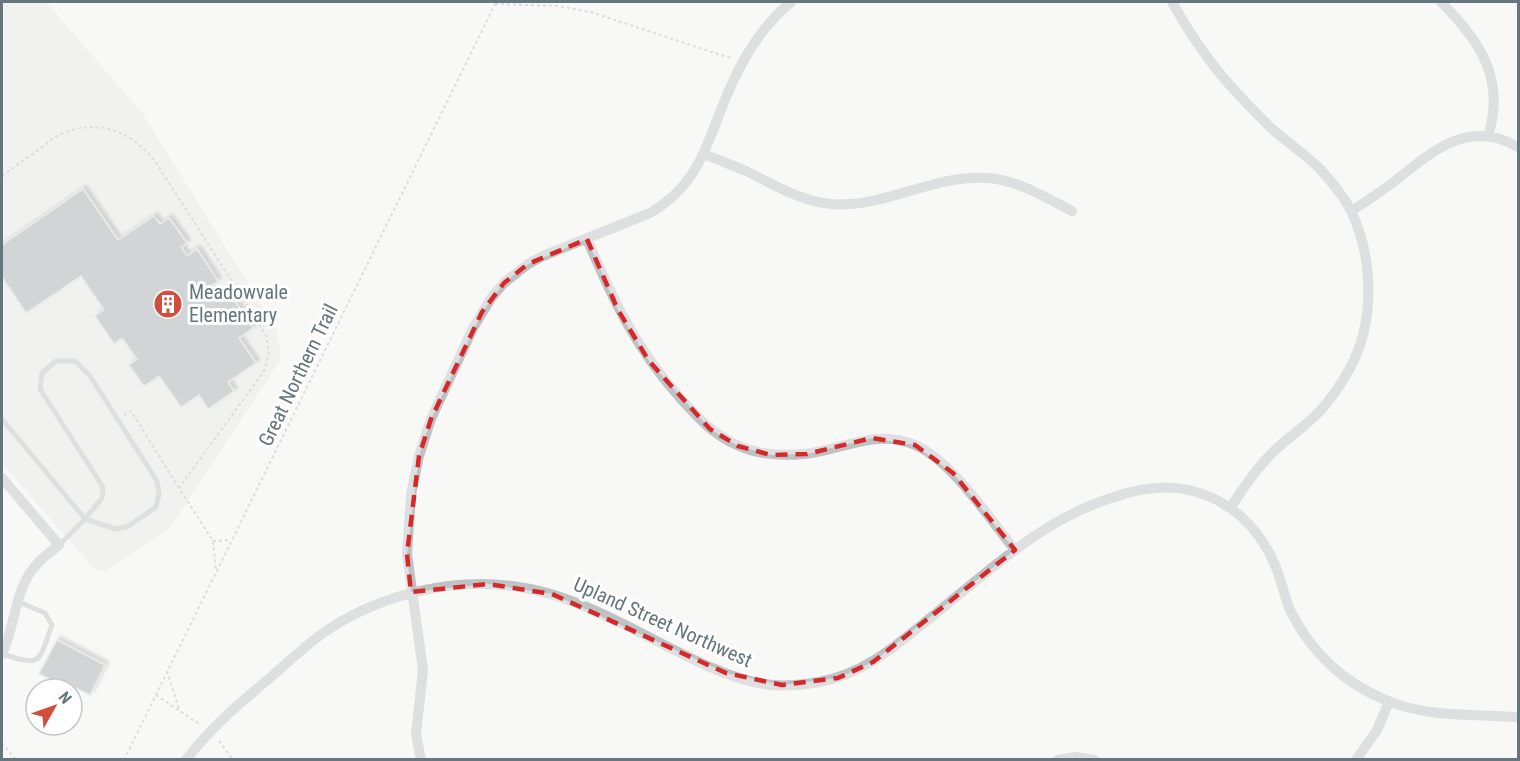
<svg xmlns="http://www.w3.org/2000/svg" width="1520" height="761" font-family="'Roboto Condensed',sans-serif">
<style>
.built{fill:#e9e9e9}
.building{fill:#a3acb0;stroke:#dad9d8;stroke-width:1.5;filter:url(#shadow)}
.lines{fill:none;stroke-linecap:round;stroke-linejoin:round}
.path{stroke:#b8bcbe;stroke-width:2;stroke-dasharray:3 3;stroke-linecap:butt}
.lane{stroke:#bdc2c5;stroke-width:5}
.street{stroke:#bdc2c5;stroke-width:10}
.marked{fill:none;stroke:#d62828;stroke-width:4.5;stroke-dasharray:12 8;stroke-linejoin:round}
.labels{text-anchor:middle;stroke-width:6;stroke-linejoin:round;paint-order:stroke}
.poi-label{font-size:20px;fill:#66767d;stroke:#fff;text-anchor:start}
.street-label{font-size:20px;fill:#66767d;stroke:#fff}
</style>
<defs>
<filter id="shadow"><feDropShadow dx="3.5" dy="-3.5" stdDeviation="1.5" flood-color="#0004"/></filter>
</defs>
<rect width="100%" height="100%" fill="#f8f8f6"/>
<path class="built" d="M 2,2 L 46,2 L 143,114 L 277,330 L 281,359 L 170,528 L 105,572 L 94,569 L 2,463 Z"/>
<path class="building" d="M 83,189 L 118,240 L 154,216 L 160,224 L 169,218 L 187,243 L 181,247 L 187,256 L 197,249 L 218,281 L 209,287 L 216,298 L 227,290 L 253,328 L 239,338 L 256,363 L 228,382 L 234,391 L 208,409 L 199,395 L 181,407 L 159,376 L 144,386 L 129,365 L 137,359 L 122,338 L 114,344 L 95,316 L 104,310 L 81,276 L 26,313 L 2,277 L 2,245 Z
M 57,640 L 105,665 L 90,695 L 76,688 L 72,697 L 72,689 L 47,689 L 52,680 L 39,674 Z"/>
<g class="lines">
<path class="path" d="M 495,4 L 558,6 L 591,12 L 733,59
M 2,176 C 14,167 27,158 40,149 C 46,144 52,138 59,135 C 98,117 130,131 155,161 L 266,335 L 269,354 L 264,371 L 179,488 L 213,541 L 216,571
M 124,415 L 131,411 L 179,488
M 213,541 L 231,540
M 167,671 L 179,709
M 156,695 L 201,725
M 219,741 L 233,760
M 2,743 L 16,760
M 124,760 L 496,2"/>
<path class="lane" d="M 56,361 L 75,361 L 90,376 L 157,481 L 159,494 L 156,507 L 127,527 L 116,529 L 85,519 L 102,498 L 103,487 L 40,389 L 42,373 Z
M 2,419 L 85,519 L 59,545
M 2,654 C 43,667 38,663 52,625 L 45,613 L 17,601"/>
<path class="street" d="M 1172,2 C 1190,34 1212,67 1238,94 C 1248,105 1259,116 1270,127 C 1285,141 1304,153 1319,168 C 1330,180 1344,196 1351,211 C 1374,259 1375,324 1349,370 C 1341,384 1331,399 1320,411 C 1306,426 1287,438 1272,453 C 1256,469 1243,488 1231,507
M 1441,2 C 1480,41 1506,79 1488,136
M 704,154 C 718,160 732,165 746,171 C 773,184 800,201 831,204 C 886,208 934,174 988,178 C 1018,180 1046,198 1072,211
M 1351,211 C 1366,202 1380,192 1394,182 C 1432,151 1469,118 1518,147
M 587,239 C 613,300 636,349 681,399 C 698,418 714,435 737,445 C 758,455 782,456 804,454 C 843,450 876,428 915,445 C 952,461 989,518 1015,550
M 2,478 L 59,545 C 49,553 39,560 32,570 C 14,595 15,627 2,654
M 186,760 C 210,728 241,702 271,677 C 289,661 306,645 326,631 C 384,592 461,575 530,589 C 561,595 591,608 619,622 C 663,643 716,676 764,684 C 782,687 802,685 819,682 C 865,674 899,643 934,615 C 990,570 1042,520 1111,498 C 1136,489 1163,484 1189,490 C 1229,499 1259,527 1275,565 C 1281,579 1284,595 1290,610 C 1310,651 1343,683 1386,700 C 1427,718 1475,714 1518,717
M 421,760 L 416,734 L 423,670 L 407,554 L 411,495 L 419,456 L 431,419 L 473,328 L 492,297 L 504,283 L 528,264 L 543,256 L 650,213 C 703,182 707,139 730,88 C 744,56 764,24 791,2
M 1058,760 L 1075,757 L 1094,760
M 1356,760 L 1377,730 L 1389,702"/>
</g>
<path d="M0 0H1520V761H0ZM 587,239 L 618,310 L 649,361 L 710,429 L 738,446 L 771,455 L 807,454 L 872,438 L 915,445 L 953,473 L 1015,550 L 873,662 L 838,678 L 782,685 L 726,673 L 552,594 L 488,584 L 411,592 L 407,554 L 419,456 L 431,419 L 482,312 L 504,283 L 528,264 Z" fill="#f8f8f6" fill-opacity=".55" fill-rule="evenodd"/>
<path class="marked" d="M 587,239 L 618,310 L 649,361 L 710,429 L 738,446 L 771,455 L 807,454 L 872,438 L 915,445 L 953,473 L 1015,550 L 873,662 L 838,678 L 782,685 L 726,673 L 552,594 L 488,584 L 411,592 L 407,554 L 419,456 L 431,419 L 482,312 L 504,283 L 528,264 Z"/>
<defs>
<g id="building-disc" transform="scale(1.5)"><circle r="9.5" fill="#d04e3d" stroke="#fff"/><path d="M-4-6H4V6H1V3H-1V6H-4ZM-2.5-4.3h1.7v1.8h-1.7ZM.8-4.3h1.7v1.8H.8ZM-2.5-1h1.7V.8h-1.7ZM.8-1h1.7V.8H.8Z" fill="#fff"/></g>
</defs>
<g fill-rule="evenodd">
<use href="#building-disc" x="168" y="304"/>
</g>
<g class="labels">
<g class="poi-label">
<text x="189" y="299">Meadowvale<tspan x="189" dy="23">Elementary</tspan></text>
</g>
<g class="street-label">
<text transform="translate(298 375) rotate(-64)" y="7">Great Northern Trail</text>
<text transform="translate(663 622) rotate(24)" y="7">Upland Street Northwest</text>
</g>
</g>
<rect width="1520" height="761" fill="none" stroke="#66767d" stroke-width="6"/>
<g transform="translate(54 707) rotate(50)"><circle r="28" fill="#ffffff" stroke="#c2c8cb" stroke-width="1.5"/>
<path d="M0-4.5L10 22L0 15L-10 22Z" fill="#d04e3d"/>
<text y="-9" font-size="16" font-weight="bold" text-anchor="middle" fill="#66767d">N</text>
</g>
</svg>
